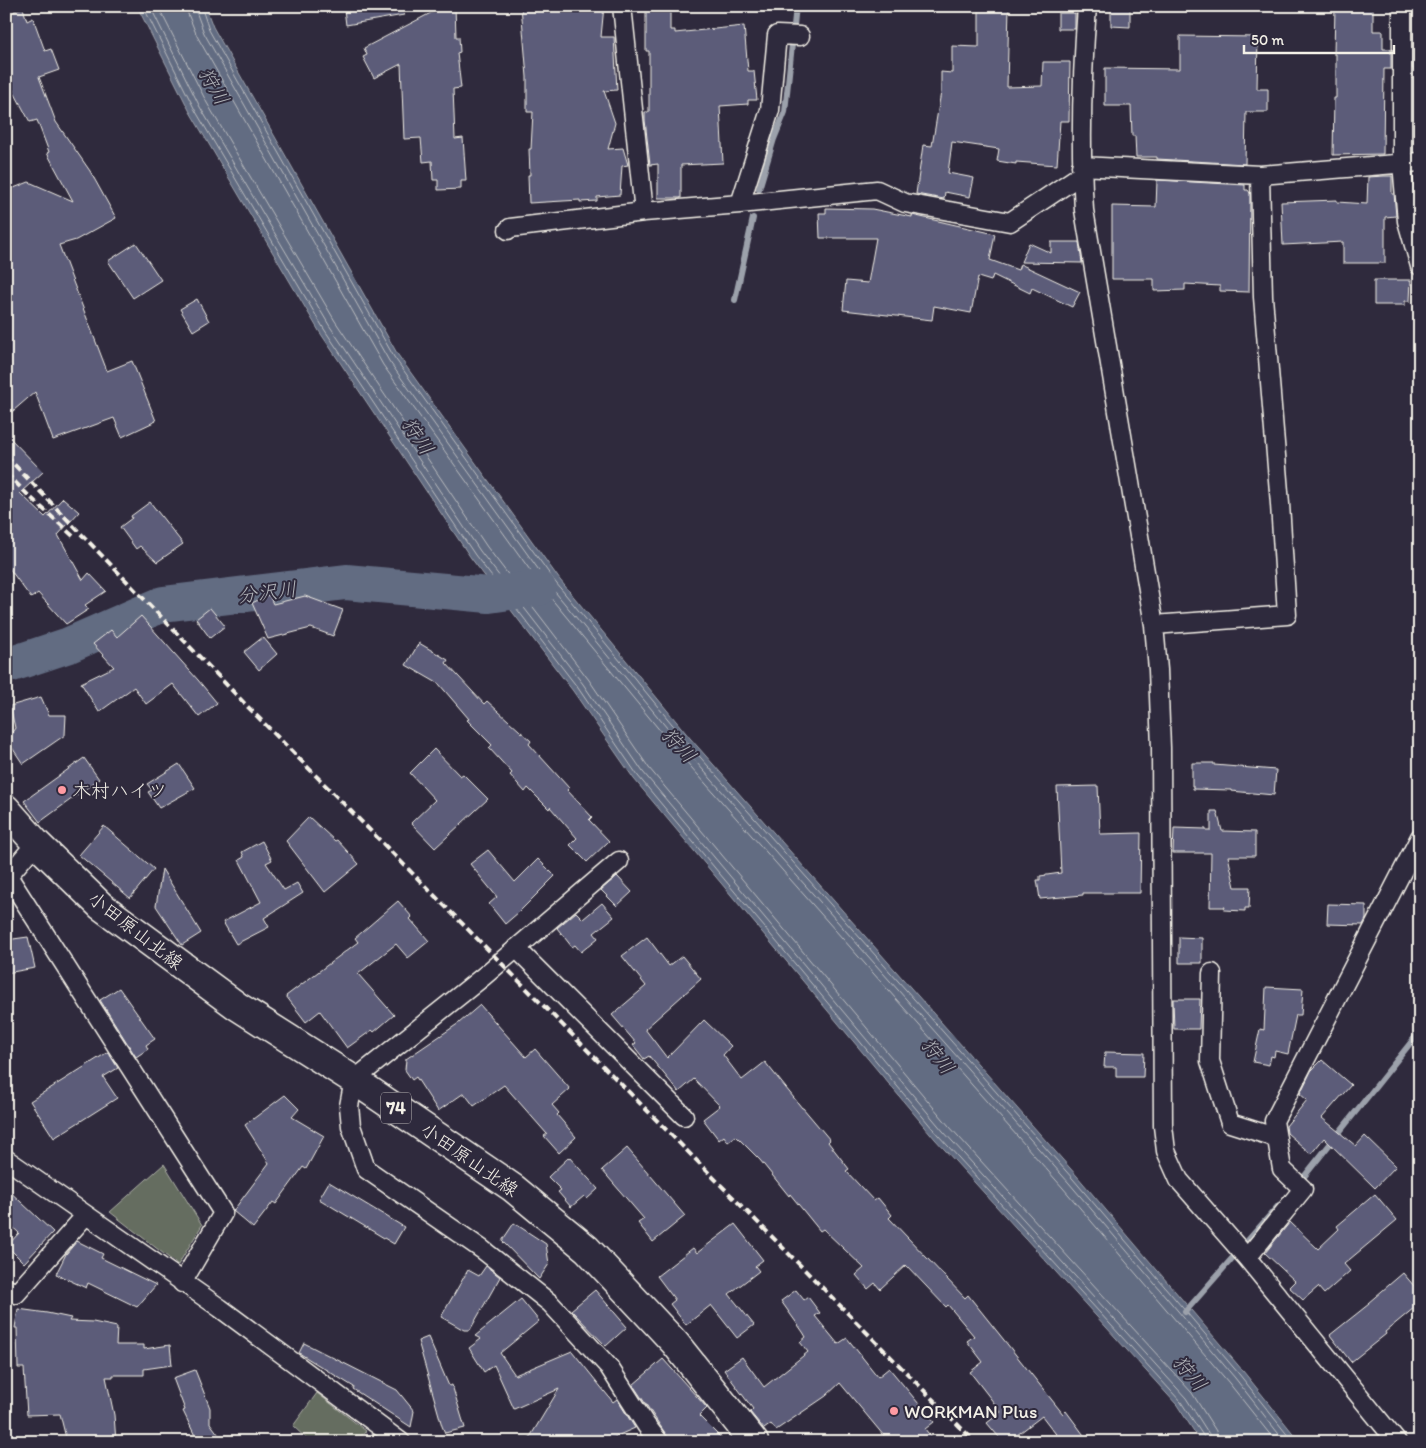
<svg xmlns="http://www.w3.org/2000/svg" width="1426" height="1448" font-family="Itim,'Klee One',sans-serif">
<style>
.green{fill:#656d60;stroke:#acafa4}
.water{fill:#626c82;stroke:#9ca1ab}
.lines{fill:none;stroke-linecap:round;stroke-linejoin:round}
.shore{stroke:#babcbf;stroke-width:1}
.stream{stroke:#9ca1ab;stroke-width:6}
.river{stroke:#626c82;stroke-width:36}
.building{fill:#5b5c79;stroke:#f4f1e8}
.street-casing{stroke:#f4f1e8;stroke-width:21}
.primary-casing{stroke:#f4f1e8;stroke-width:31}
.street{stroke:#2f2a3d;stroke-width:18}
.primary{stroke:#2f2a3d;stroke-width:28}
.rail{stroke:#f4f1e8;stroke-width:4;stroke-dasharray:8 4;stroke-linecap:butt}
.poi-dot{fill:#ff9aa2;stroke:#2f2a3d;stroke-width:2}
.labels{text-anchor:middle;stroke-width:4;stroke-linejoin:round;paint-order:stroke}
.shield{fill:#2f2a3d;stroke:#b9b5b5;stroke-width:1}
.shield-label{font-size:18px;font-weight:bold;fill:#f4f1e8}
.poi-label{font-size:19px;fill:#f4f1e8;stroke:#2f2a3d;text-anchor:start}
.street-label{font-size:19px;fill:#f4f1e8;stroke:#2f2a3d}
.water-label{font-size:20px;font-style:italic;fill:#b2b5ba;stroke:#2f2a3d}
</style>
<rect width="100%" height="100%" fill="#2f2a3d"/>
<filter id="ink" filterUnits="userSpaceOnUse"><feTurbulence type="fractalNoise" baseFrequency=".02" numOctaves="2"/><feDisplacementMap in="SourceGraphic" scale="10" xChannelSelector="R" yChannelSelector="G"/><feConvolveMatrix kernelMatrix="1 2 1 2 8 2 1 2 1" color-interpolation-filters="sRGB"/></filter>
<g filter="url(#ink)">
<path class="green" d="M 164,1164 L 202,1225 L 178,1265 L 110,1212 Z
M 317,1393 L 366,1431 L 356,1442 L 310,1442 L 293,1426 Z"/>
<path class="water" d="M 137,6 L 205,6 L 213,27 L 398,355 L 560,580 L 690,738 L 1077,1176 L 1243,1371 L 1300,1442 L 1201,1442 L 1177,1405 L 935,1139 L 634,779 L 573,691 L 471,558 L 319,331 L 190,112 Z"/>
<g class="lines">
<path class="shore" d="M 143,6 L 195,110 L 324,329 L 475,555 L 578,688 L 638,776 L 938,1135 L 1181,1402 L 1204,1437 L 1205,1442
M 150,6 L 200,107 L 329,325 L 480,551 L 583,684 L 643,772 L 943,1131 L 1186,1398 L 1209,1434 L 1211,1442
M 158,6 L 207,103 L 335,321 L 487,547 L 589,680 L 649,768 L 949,1126 L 1192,1393 L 1216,1431 L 1218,1442
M 187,6 L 188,14 L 197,36 L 383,365 L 545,591 L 676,750 L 1063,1188 L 1229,1383 L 1276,1442
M 194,6 L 204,33 L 389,361 L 551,587 L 681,745 L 1069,1183 L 1235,1378 L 1285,1442
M 201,6 L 209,30 L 394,357 L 556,583 L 686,741 L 1073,1179 L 1239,1374 L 1293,1442"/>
<path class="stream" d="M 759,189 L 774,139 L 785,112 L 796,6
M 735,300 L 753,218
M 1299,1183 L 1420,1031
M 1185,1312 L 1279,1205"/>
<path class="river" d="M 6,664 L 12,664 L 69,645 L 163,604 L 346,582 L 489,595 L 538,588"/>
</g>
<path class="building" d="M 360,6 L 403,6 L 404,15 L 346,25 L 344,9 Z
M 444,6 L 455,6 L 456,37 L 459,37 L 460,52 L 457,53 L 461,88 L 453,89 L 455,139 L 463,138 L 466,181 L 461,181 L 461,189 L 438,190 L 438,180 L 433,180 L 432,161 L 423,162 L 421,138 L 404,139 L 401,64 L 374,78 L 363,57 L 367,55 L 364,48 Z
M 521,6 L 604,6 L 601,37 L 614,37 L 617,90 L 604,91 L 615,123 L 608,149 L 623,148 L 628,165 L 622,166 L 620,195 L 597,197 L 597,201 L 580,202 L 580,200 L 529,203 L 528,175 L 530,175 L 529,149 L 531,149 L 533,112 L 527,112 L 527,77 Z
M 646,6 L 670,6 L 670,30 L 675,30 L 675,33 L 744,26 L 748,71 L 754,71 L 757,100 L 748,100 L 748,104 L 720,106 L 723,163 L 681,165 L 681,198 L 658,198 L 658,164 L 650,165 L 645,120 L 645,112 L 649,112 L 649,51 L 646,51 Z
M 979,6 L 1009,6 L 1007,87 L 1042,86 L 1043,62 L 1070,62 L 1069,121 L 1060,121 L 1057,165 L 1016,162 L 1016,164 L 997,161 L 999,149 L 952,142 L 948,173 L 974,178 L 970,197 L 945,192 L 944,199 L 916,194 L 923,145 L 932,146 L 941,92 L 941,72 L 952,73 L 952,46 L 979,47 Z
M 1111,6 L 1130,6 L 1130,27 L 1111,26 Z
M 1335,6 L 1373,6 L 1373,31 L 1383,31 L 1383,49 L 1391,49 L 1391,69 L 1384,69 L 1383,154 L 1333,155 L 1334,98 L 1336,98 L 1336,55 L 1334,55 Z
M 23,8 L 27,21 L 33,18 L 45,51 L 51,49 L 59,70 L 39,77 L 56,122 L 90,171 L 116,218 L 76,240 L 59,245 L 107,371 L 132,361 L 156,421 L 122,437 L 114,418 L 53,440 L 35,392 L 6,417 L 6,191 L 29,182 L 73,201 L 47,153 L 49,152 L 37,120 L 30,122 L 6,77 L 6,14 Z
M 1058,13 L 1075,13 L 1075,29 L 1058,29 Z
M 1180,36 L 1258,37 L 1257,89 L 1268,89 L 1268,112 L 1246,112 L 1245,164 L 1157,159 L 1157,157 L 1136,157 L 1135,136 L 1132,136 L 1131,106 L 1105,106 L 1105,68 L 1180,69 Z
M 1413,50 L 1420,50 L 1420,69 L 1413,69 Z
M 1384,176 L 1392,176 L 1392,194 L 1394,194 L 1396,216 L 1385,217 L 1385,263 L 1343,263 L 1343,242 L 1283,245 L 1281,202 L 1337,200 L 1337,202 L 1367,204 L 1368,177 Z
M 1157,180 L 1245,185 L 1245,190 L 1248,190 L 1250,193 L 1249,292 L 1220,291 L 1220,286 L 1185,284 L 1185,290 L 1154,291 L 1154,279 L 1112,279 L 1112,206 L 1156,207 Z
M 826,208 L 872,209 L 912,217 L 912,215 L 995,234 L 990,260 L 1018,270 L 1020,264 L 1080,292 L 1072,307 L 1032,288 L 1030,293 L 993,275 L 991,281 L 978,277 L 971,313 L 934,306 L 932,320 L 843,310 L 846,281 L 868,283 L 876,238 L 820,238 L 819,213 L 826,213 Z
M 1051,242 L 1079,242 L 1082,263 L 1021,262 L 1029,243 L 1051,253 Z
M 136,243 L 161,280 L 133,298 L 108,261 Z
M 1374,280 L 1411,280 L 1410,301 L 1405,301 L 1405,305 L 1374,305 Z
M 197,299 L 209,321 L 193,331 L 180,309 Z
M 6,434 L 43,472 L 20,493 L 45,517 L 63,498 L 79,512 L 58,535 L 83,580 L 89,573 L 106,591 L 85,605 L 89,609 L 66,624 L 38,593 L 31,598 L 6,564 Z
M 150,502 L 183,544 L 157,562 L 140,546 L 136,549 L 120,527 L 132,518 L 131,516 Z
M 269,595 L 273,604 L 305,596 L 343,610 L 333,636 L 311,628 L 268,639 L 252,603 Z
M 210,608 L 225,626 L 210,638 L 196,619 Z
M 141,616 L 198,680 L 217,703 L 199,717 L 173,684 L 146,704 L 134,687 L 99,712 L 81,683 L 114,667 L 93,644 L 111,630 L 117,637 Z
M 263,637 L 277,654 L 259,670 L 244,652 Z
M 419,643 L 448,660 L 446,663 L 484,704 L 487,701 L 531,741 L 529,744 L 569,788 L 567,790 L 592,817 L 589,820 L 609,841 L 587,862 L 570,845 L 577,838 L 550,807 L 549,809 L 528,788 L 525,792 L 510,775 L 512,773 L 489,748 L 492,745 L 467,720 L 469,719 L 439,684 L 406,665 Z
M 41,697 L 49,715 L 66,715 L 65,735 L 23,764 L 7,740 L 15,728 L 10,706 Z
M 434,749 L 460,776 L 463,774 L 488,799 L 435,848 L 411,823 L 435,800 L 410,773 Z
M 84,758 L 99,779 L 40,822 L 24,801 Z
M 1192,763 L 1214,763 L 1214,765 L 1276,770 L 1274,795 L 1231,791 L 1231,790 L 1193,789 L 1193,786 L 1192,786 Z
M 179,764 L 195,788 L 159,808 L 148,792 L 152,790 L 147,784 Z
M 1098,786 L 1100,834 L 1141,833 L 1140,893 L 1083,893 L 1083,895 L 1040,899 L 1037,880 L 1040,880 L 1040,876 L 1061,873 L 1057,787 Z
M 1211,811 L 1217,811 L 1222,831 L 1255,832 L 1255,856 L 1228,856 L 1235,887 L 1250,887 L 1249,908 L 1245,908 L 1245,911 L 1224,910 L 1225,907 L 1210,907 L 1211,853 L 1173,853 L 1174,828 L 1206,829 L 1206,831 L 1211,831 Z
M 309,817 L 335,841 L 337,840 L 359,864 L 325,892 L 286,841 Z
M 104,826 L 154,869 L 130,898 L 79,855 Z
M 262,841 L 272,860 L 266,863 L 284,890 L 297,883 L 303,893 L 264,918 L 269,927 L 236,944 L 223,922 L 261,902 L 239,860 L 244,857 L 242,852 Z
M 488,850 L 515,882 L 538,859 L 555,876 L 519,912 L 505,924 L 489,904 L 497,897 L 470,864 Z
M 162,869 L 201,933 L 182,945 L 156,906 Z
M 617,876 L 632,892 L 617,906 L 601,890 Z
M 398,901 L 412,917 L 410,919 L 429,941 L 408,958 L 396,944 L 358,974 L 394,1015 L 374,1032 L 372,1030 L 347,1048 L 320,1011 L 306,1022 L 286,996 L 358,942 L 355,938 Z
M 602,903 L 614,917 L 594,933 L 598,938 L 581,952 L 575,945 L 572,947 L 557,928 L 576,912 L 583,919 Z
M 1328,904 L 1366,905 L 1366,919 L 1363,925 L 1327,924 Z
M 28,937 L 35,968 L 6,973 L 6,940 Z
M 647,937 L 669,966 L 682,956 L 701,979 L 645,1029 L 667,1058 L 704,1020 L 731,1046 L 723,1055 L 742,1080 L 765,1062 L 802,1108 L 803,1108 L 830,1140 L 828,1142 L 849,1169 L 846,1171 L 874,1201 L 878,1198 L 892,1215 L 889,1218 L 965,1298 L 968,1295 L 1063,1414 L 1066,1411 L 1089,1442 L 1062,1442 L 1042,1416 L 1008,1442 L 1003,1442 L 987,1423 L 1001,1412 L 970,1372 L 983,1362 L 967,1341 L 974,1336 L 948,1305 L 946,1307 L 906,1265 L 880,1289 L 875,1283 L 868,1289 L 856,1275 L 864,1268 L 823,1229 L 820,1231 L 790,1194 L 789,1196 L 760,1160 L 736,1136 L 728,1142 L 724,1136 L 719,1140 L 703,1119 L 720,1106 L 694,1079 L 679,1092 L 649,1056 L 644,1059 L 633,1045 L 636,1043 L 612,1015 L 646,986 L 622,956 Z
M 1179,937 L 1202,938 L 1202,963 L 1179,963 Z
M 1266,987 L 1303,989 L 1301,1015 L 1296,1015 L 1288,1054 L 1275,1051 L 1274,1057 L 1271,1056 L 1269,1065 L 1253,1062 L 1260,1029 L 1264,1030 Z
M 119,988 L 155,1039 L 146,1045 L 148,1049 L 136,1057 L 100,1000 Z
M 1173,999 L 1200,999 L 1199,1029 L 1174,1029 Z
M 480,1005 L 526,1057 L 535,1049 L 570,1089 L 552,1105 L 559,1113 L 557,1115 L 576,1137 L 559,1153 L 544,1136 L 547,1134 L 504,1085 L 474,1106 L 464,1093 L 438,1111 L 416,1077 L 412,1080 L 405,1070 L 406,1059 L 459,1023 Z
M 108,1052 L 118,1068 L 103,1077 L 117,1098 L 54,1138 L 30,1101 Z
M 1105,1052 L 1144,1053 L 1143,1077 L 1116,1077 L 1116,1067 L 1104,1067 Z
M 1322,1060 L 1351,1085 L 1322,1118 L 1356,1146 L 1365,1136 L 1396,1166 L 1375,1188 L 1324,1138 L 1311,1154 L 1287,1133 L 1286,1126 L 1307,1100 L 1300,1094 L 1311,1071 Z
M 285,1095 L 299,1109 L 292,1117 L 324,1136 L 306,1169 L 303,1167 L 276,1204 L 273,1202 L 253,1228 L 233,1211 L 269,1163 L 245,1125 Z
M 627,1148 L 685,1216 L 653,1242 L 638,1223 L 644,1219 L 602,1170 Z
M 569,1157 L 598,1189 L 587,1199 L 584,1196 L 571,1207 L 558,1192 L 561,1190 L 548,1177 Z
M 329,1182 L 404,1227 L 394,1244 L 319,1199 Z
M 6,1188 L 53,1232 L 24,1263 L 7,1246 L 19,1233 L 6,1221 Z
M 1375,1194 L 1397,1220 L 1344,1264 L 1350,1271 L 1324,1294 L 1318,1287 L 1303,1300 L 1289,1287 L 1295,1281 L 1265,1253 L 1290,1222 L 1318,1249 L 1339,1229 L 1337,1226 Z
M 514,1223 L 546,1244 L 549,1264 L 539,1279 L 502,1241 Z
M 735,1224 L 763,1260 L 755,1266 L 759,1271 L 729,1294 L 754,1325 L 737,1338 L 711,1305 L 686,1325 L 670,1304 L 675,1300 L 657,1276 L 693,1248 L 697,1253 Z
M 77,1241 L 103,1254 L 101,1258 L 156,1285 L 137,1307 L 88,1283 L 86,1288 L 56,1274 L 66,1254 Z
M 486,1266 L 500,1277 L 470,1330 L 464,1330 L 441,1317 L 468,1270 L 479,1276 Z
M 1403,1273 L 1420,1293 L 1420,1303 L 1385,1332 L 1386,1334 L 1351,1362 L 1330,1335 L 1369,1304 L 1368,1303 Z
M 595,1290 L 627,1327 L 606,1346 L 571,1310 Z
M 796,1290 L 804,1300 L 808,1297 L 820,1313 L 815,1316 L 838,1344 L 847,1338 L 878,1377 L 889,1368 L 934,1422 L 925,1429 L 935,1442 L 889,1442 L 840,1383 L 826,1396 L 776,1430 L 771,1424 L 764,1429 L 750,1412 L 753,1409 L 724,1370 L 742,1357 L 764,1387 L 808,1352 L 800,1342 L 806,1337 L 803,1332 L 781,1301 Z
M 521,1299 L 539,1321 L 500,1353 L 515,1375 L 572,1351 L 613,1402 L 617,1399 L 635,1428 L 603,1442 L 527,1442 L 559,1389 L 514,1409 L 494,1365 L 484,1372 L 469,1348 L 481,1339 L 475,1336 Z
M 18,1309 L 47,1313 L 71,1318 L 69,1321 L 93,1322 L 117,1327 L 116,1345 L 144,1345 L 144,1349 L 170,1345 L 172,1365 L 144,1369 L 144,1375 L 113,1375 L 113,1377 L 106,1377 L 114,1415 L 116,1442 L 67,1442 L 60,1414 L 27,1415 L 24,1368 L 18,1368 L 17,1328 L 15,1328 Z
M 428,1337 L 449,1386 L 452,1385 L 465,1428 L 445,1433 L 442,1426 L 418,1341 Z
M 304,1343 L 397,1390 L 414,1411 L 411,1427 L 353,1389 L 354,1387 L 299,1353 Z
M 663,1359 L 707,1408 L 699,1416 L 725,1442 L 669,1442 L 667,1436 L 633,1385 Z
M 195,1370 L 210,1408 L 210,1423 L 224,1442 L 198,1442 L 183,1411 L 185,1410 L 173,1378 Z"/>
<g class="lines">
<g class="street-casing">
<path id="street" d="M 622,6 L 644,212
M 1087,6 C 1082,74 1080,143 1084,210 L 1154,625 L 1158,670 L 1161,748 L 1163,1126 L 1166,1151 L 1179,1180 L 1247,1258 L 1397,1442
M 1402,6 L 1402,163 L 1407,221 L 1420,266
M 1081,166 L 1260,175 L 1420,162
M 740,204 L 770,110 L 777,35 L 800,36
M 508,230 L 510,228 L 644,212 L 740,204 L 877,190 L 905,203 L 1010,222 L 1082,174
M 1154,625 L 1287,615 L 1280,504 L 1263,297 L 1260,175
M 36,843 L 8,876 L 223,1213 L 182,1283
M 619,861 L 484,976 L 354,1080 L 349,1106 L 351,1126 L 366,1169 L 483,1250 L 550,1303 L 609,1367 L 646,1425 L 659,1442
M 516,948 L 684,1116
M 1212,973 L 1210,1061 L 1230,1123 L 1277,1138
M 6,1159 L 220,1308 L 401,1442
M 1247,1258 L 1303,1189 L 1282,1169 L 1274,1121 L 1420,837
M 6,1288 L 16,1294 L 85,1216"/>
</g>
<g class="primary-casing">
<path id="primary" d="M 6,809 L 36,843 L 101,906 L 237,1006 L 354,1080 L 513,1188 L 587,1249 L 675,1343 L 754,1442"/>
</g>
<use href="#street" class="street"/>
<use href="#primary" class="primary"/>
<path class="rail" d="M 6,456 L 248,707 L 975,1442
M 6,473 L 29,496 L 73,536"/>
</g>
</g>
<g class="poi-dot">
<circle cx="62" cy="790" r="5"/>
<circle cx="894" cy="1411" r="5"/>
</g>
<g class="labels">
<rect class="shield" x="381" y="1092.5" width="30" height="31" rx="4"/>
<g class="shield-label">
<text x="396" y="1114">74</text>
</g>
<g class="poi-label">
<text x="72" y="797">木村ハイツ</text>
<text x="904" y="1418">WORKMAN Plus</text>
</g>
<g class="street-label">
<text transform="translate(136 930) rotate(38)" y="7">小田原山北線</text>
<text transform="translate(470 1159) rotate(35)" y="7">小田原山北線</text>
</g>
<g class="water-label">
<text transform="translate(214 86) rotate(60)" y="7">狩川</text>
<text transform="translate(418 436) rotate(56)" y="7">狩川</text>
<text transform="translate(267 592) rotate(-7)" y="7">分沢川</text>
<text transform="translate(679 745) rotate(47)" y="7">狩川</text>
<text transform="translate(938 1056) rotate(52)" y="7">狩川</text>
<text transform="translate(1190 1373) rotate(50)" y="7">狩川</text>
</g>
</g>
<rect width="1426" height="1448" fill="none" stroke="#2f2a3d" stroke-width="25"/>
<rect x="12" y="12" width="1401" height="1423" fill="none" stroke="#f4f1e8" stroke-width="2" filter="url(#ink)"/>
<path d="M1244 45v8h150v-8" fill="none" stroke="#f4f1e8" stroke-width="2.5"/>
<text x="1251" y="45" font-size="15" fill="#f4f1e8" stroke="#2f2a3d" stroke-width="4" paint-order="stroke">50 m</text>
</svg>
